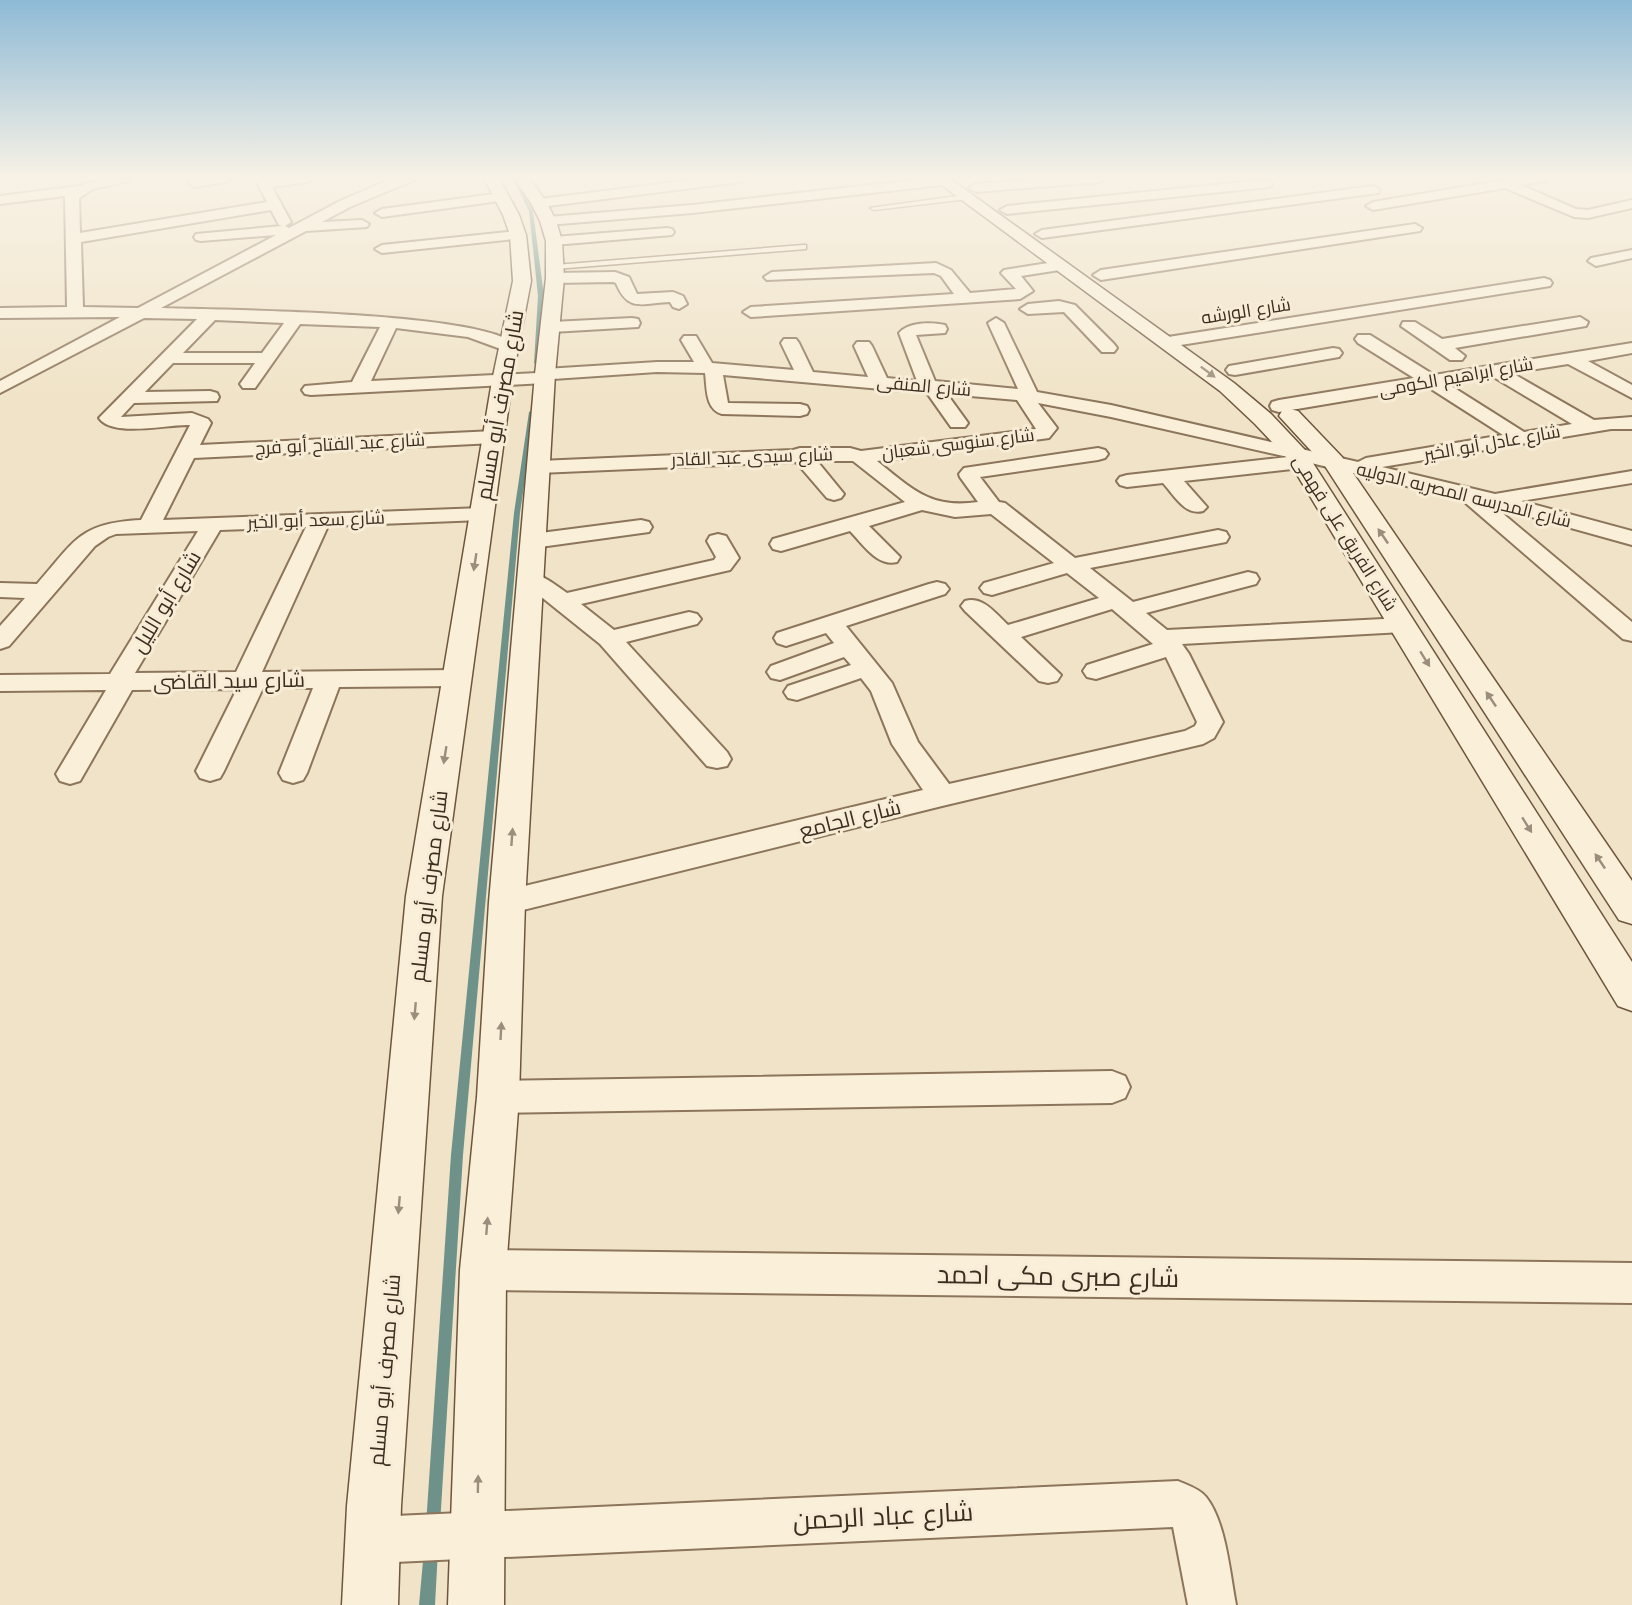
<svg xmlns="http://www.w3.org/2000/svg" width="1632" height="1605" font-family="'Libre Baskerville',Cairo,serif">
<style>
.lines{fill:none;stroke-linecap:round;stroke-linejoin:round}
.stream{fill:#6e9289;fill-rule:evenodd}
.lane-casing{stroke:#8c755b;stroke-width:3}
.street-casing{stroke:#8c755b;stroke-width:4}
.secondary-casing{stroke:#6e563e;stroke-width:3}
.lane{fill:#faf0da;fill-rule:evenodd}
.street{fill:#faf0da;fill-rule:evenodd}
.secondary{fill:#faf0da;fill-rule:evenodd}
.oneway{fill:#9b8e7c}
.labels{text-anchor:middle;stroke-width:6;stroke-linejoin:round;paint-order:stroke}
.far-street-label{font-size:18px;fill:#3c2d1f;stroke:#f7edd7}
.street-label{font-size:21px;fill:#3c2d1f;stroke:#f7edd7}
.near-street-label{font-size:26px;fill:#3c2d1f;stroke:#f7edd7}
</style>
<rect width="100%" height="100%" fill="#f0e3c7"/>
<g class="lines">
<path class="stream" d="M 512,178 L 516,178 L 533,211 L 544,296 L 540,363 L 537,365 L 534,363 L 538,296 L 529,211 Z
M 532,410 L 535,412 L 520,513 L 463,1155 L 440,1525 L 438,1530 L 433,1532 L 428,1530 L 426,1525 L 451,1155 L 514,513 L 529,412 Z
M 431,1543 L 436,1545 L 438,1550 L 435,1605 L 419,1605 L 424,1550 L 426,1545 Z"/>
<g class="lane-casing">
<path id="lane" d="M 965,195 L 968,199 L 874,210 L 870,208 Z
M 803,245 L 806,245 L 806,249 L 555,269 L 551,267 L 555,265 Z"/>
</g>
<g class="street-casing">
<path id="street" d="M 106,178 L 130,178 L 129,181 L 93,189 L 79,198 L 80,233 L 267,202 L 255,178 L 314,178 L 308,182 L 272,187 L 291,222 L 285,226 L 289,228 L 340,201 L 391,179 L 419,178 L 350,207 L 322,222 L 362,220 L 369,224 L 367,227 L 306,231 L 161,308 C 216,310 492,311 518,347 L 515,351 L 509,352 L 468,337 L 396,328 L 371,381 L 537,373 L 545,369 L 657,362 L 694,362 L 681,340 L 684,336 L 696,336 L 712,363 L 794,370 L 781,343 L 784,339 L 796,339 L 799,343 L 813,372 L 868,377 L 854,346 L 857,342 L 869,342 L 872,346 L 887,378 L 917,381 L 899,333 C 908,322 931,322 945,325 L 947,329 L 945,333 L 916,335 L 935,381 L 1018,389 L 988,323 L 996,318 L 1004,323 L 1037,392 L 1111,405 L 1358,462 L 1366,458 L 1503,435 L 1428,387 L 1279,412 L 1272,410 L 1270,406 L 1272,402 L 1279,400 L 1414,378 L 1358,343 L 1355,339 L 1358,335 L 1370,335 L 1434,375 L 1632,343 L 1632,353 L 1588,361 L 1632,385 L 1632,398 L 1568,364 L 1512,373 L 1594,420 L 1632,417 L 1632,429 L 1611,429 L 1382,467 L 1495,494 L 1632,471 L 1632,483 L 1521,501 L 1632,531 L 1632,545 L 1495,507 L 1632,622 L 1632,641 L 1623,639 L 1461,499 L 1311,463 L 1308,466 L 1301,468 L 1184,481 L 1207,507 L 1203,511 C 1185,516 1175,496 1163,483 L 1127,487 L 1120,485 L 1117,481 L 1120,477 L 1127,475 L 1288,457 L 1111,417 L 1038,403 L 1057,428 L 1049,438 L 877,461 C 912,489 930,509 978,502 L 960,477 L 959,474 L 964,468 L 1098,448 L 1105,450 L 1108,454 L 1105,458 L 1098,460 L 980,477 L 999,502 L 1005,503 L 1075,558 L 1218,530 L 1226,532 L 1229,537 L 1226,542 L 1090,568 L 1133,602 L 1248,572 L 1256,574 L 1259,579 L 1256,584 L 1146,613 L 1167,630 L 1403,618 L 1412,620 L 1415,625 L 1412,630 L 1403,632 L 1182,644 L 1189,654 L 1223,722 L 1214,738 L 1203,744 L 942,806 L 507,914 L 496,911 L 492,902 L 496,893 L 923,790 L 892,744 L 871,691 L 861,678 L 797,700 L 788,698 L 784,692 L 788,686 L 851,665 L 844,657 L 780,680 L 771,678 L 767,672 L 771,666 L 834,643 L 826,633 L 786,646 L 777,643 L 774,638 L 777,633 L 929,584 L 937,582 L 945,584 L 949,589 L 945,594 L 846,626 L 892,683 L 918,742 L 949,784 L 1185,731 L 1195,726 L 1197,722 L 1166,657 L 1096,679 L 1087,677 L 1083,671 L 1087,665 L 1153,644 L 1112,609 L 1021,637 L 1061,675 L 1057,681 L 1048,683 L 1039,681 L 965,611 L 961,606 L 965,601 C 983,596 995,613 1008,625 L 1099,598 L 1067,573 L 992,595 L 984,593 L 980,588 L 984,583 L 1054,563 L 991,514 L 955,517 L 922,510 L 869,526 L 900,557 L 897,562 C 877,567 863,544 850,531 L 781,551 L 773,549 L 770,544 L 773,539 L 905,502 L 853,461 L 817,461 L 844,494 L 841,498 L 834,500 L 827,498 L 796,462 L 539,473 L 532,471 L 529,467 L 532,463 L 539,461 L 793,450 L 800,448 L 850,448 L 861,451 L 1036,429 L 1017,400 L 947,394 L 968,423 L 965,427 L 951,427 L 927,393 L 723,375 L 728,403 L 800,404 L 807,406 L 809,410 L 807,414 L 800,416 L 722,414 C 705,409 707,388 705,373 L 657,372 L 553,379 L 545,383 L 311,395 L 305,394 L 302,390 L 305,386 L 352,382 L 380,327 L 300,324 L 255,388 L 243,388 L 240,384 L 255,363 L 173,363 L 145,392 L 210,391 L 217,393 L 219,397 L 217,401 L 134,403 L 121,417 L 192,413 L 208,419 L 211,423 L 200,445 L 494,431 L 501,433 L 504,437 L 501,441 L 494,443 L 194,458 L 163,520 L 482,508 L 490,509 L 493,514 L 490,519 L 482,520 L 328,526 L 262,672 L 457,670 L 466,672 L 470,678 L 466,684 L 457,686 L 339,687 L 307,773 L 303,780 L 293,783 L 283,780 L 279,773 L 313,688 L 263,688 L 224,771 L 220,778 L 210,781 L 200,778 L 196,771 L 237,689 L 132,690 L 80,781 L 70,784 L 60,781 L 56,774 L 106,690 L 0,691 L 0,675 L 110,674 L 198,531 L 116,534 L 108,537 L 95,546 L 9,646 L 0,649 L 0,626 L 25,598 L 0,597 L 0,583 L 37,584 C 75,541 79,523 141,520 L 190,425 C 168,424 113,438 99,418 L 197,319 L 144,318 L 0,393 L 0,381 L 120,317 L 0,318 L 0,308 L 67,307 L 65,196 L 0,204 L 0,196 L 79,186 ZM 271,210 L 279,225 L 282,226 L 196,234 L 194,237 L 196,240 L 201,241 L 276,235 L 138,308 L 83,307 L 81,242 ZM 215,320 L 284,323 L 262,353 L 183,353 ZM 1492,376 L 1572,424 L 1524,432 L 1448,384 ZM 306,527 L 236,672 L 135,673 L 220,530 Z
M 200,178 L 231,178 L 225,182 L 195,187 L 188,183 L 190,180 Z
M 708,178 L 747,178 L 741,182 L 540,207 L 533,203 L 540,199 Z
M 932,178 L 946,178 L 949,181 L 942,185 L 692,213 L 548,225 L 541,221 L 548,217 L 692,205 Z
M 1048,178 L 1105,178 L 1099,182 L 976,192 L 969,188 L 976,184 Z
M 1516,178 L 1547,178 L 1546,181 L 1521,185 L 1576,209 L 1588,210 L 1632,200 L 1632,208 L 1588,218 L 1574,217 L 1505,188 L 1373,210 L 1366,206 L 1373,202 Z
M 1265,180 L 1270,181 L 1272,184 L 1270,187 L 1007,214 L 1000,210 L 1007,206 Z
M 1373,186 L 1380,190 L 1378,193 L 1042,238 L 1035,234 L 1042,230 Z
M 502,193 L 509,197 L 507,200 L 382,217 L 375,213 L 382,209 Z
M 1415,224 L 1422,228 L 1420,231 L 1101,280 L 1093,275 L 1101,270 Z
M 667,228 L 672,229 L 674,232 L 672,235 L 554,245 L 547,241 L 554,237 Z
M 518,231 L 525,235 L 523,238 L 382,253 L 375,249 L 382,245 Z
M 1632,250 L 1632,258 L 1596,266 L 1588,261 L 1591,258 Z
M 1061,261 L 1066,263 L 1069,266 L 1066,269 L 1021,276 L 1033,291 L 1020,299 L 751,317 L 743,312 L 751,307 L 954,294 L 941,276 L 934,273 L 767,280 L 764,277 L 772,272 L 936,263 L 951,270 L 970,293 L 1016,289 L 1001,273 L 1004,270 Z
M 615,272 L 629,277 L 637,294 L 673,292 L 683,296 L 687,304 L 679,309 L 673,307 L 670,302 C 643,303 628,313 616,283 L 613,282 L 555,283 L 547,278 L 555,273 Z
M 1544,278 L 1550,280 L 1552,283 L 1550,286 L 1168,347 L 1162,346 L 1159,342 L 1162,338 L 1168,337 Z
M 1059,301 L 1075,305 L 1114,344 L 1117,348 L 1114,352 L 1102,352 L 1064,312 L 1028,314 L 1020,309 L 1028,304 Z
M 1580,317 L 1588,322 L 1586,326 L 1455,348 L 1465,356 L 1462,360 L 1450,360 L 1401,326 L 1403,322 L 1415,322 L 1442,339 Z
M 632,318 L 638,319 L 640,323 L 638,327 L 552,332 L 544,327 L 552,322 Z
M 1333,348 L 1339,349 L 1342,353 L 1339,357 L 1235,375 L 1229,374 L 1226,370 L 1229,366 L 1235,365 Z
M 641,520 L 649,522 L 652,527 L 649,532 L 533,548 L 525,546 L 522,541 L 525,536 L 533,534 Z
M 718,534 L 726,536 L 739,558 L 730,570 L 581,604 L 614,630 L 689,612 L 697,614 L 701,619 L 697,624 L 626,642 L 727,752 L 731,759 L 727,766 L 717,768 L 707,766 L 600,644 L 519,579 L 522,574 C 539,570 553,584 567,593 L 714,560 L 716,557 L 707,541 L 710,536 Z
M 1112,1071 L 1125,1076 L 1130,1087 L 1125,1098 L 1112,1103 L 498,1113 L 485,1108 L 480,1097 L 485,1086 L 498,1081 Z
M 483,1250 L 1632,1263 L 1632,1303 L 483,1290 L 469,1284 L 463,1270 L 469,1256 Z
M 1178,1481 C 1187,1485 1200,1489 1206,1497 C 1226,1522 1230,1574 1236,1605 L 1188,1605 L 1173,1527 L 373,1563 L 356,1557 L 350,1540 L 356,1523 L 373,1517 Z"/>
</g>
<g class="secondary-casing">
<path id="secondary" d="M 484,178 L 499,178 L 519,215 L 526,235 L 531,281 L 512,381 L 442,896 L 401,1506 L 398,1605 L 342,1605 L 347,1506 L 406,896 L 492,381 L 513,281 L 510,235 L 503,215 Z
M 514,178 L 529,178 L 547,203 L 556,221 L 562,241 L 564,278 L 555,374 L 525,902 L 519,1097 L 506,1270 L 504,1605 L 448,1605 L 460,1270 L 477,1097 L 489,902 L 535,374 L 546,278 L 546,241 L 540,221 L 531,203 Z
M 932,178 L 949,178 L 1234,383 L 1271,414 L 1304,449 L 1632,962 L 1632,1011 L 1618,1006 L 1287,458 L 1255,424 L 1220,391 Z
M 1290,409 L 1298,411 L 1342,457 L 1632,881 L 1632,924 L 1619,920 L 1325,466 L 1279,416 L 1282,411 Z"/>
</g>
<use href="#lane" class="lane"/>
<use href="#street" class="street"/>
<use href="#secondary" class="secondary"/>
</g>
<defs><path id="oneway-solid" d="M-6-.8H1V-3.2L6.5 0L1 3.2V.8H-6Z" transform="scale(1.5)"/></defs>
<g class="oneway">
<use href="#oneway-solid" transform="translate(1208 372) rotate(37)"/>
<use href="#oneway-solid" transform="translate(1383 536) rotate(-124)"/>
<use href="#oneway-solid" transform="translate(475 562) rotate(99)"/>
<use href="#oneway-solid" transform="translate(1425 659) rotate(58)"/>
<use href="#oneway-solid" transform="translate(1491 699) rotate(-124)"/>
<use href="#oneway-solid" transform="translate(445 755) rotate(99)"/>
<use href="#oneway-solid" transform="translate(1527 825) rotate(58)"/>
<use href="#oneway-solid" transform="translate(512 837) rotate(-86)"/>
<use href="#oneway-solid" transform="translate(1600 861) rotate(-124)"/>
<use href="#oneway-solid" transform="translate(415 1011) rotate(95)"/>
<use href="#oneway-solid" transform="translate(501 1031) rotate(-87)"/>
<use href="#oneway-solid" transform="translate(399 1205) rotate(95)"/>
<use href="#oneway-solid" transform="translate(487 1226) rotate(-85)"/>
<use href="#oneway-solid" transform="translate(478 1484) rotate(-89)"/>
</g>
<linearGradient id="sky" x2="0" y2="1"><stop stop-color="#8ebad6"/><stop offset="0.44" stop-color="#f8f2e6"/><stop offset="1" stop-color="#f8f2e6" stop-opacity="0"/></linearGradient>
<rect width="1632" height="403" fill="url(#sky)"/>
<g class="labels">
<g class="far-street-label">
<text transform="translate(1246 311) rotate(-9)" y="6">شارع الورشه</text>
<text transform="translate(1456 377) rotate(-10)" y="6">شارع ابراهيم الكومى</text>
<text transform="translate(924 386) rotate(5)" y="6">شارع المنفى</text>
<text transform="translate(1492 443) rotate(-10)" y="6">شارع عادل أبو الخير</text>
<text transform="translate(340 444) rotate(-3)" y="6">شارع عبد الفتاح أبو فرج</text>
<text transform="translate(958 444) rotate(-7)" y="6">شارع سنوسى شعبان</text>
<text transform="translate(752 457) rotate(-2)" y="6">شارع سيدى عبد القادر</text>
<text transform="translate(1464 495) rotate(14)" y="6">شارع المدرسه المصريه الدوليه</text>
<text transform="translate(316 520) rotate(-2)" y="6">شارع سعد أبو الخير</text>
<text transform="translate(1345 533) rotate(58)" y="6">شارع الفريق على فهمى</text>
</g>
<g class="street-label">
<text transform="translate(500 405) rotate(-80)" y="7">شارع مصرف أبو مسلم</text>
<text transform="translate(166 602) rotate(-59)" y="7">شارع أبو الليل</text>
<text transform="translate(229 681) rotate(-1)" y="7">شارع سيد القاضى</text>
<text transform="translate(850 819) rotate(-14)" y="7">شارع الجامع</text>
<text transform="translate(429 886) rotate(-83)" y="7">شارع مصرف أبو مسلم</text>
<text transform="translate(385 1370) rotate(-85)" y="7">شارع مصرف أبو مسلم</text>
</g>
<g class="near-street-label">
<text transform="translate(1058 1276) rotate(1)" y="9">شارع صبرى مكى احمد</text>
<text transform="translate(883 1516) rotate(-3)" y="9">شارع عباد الرحمن</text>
</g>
</g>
</svg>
